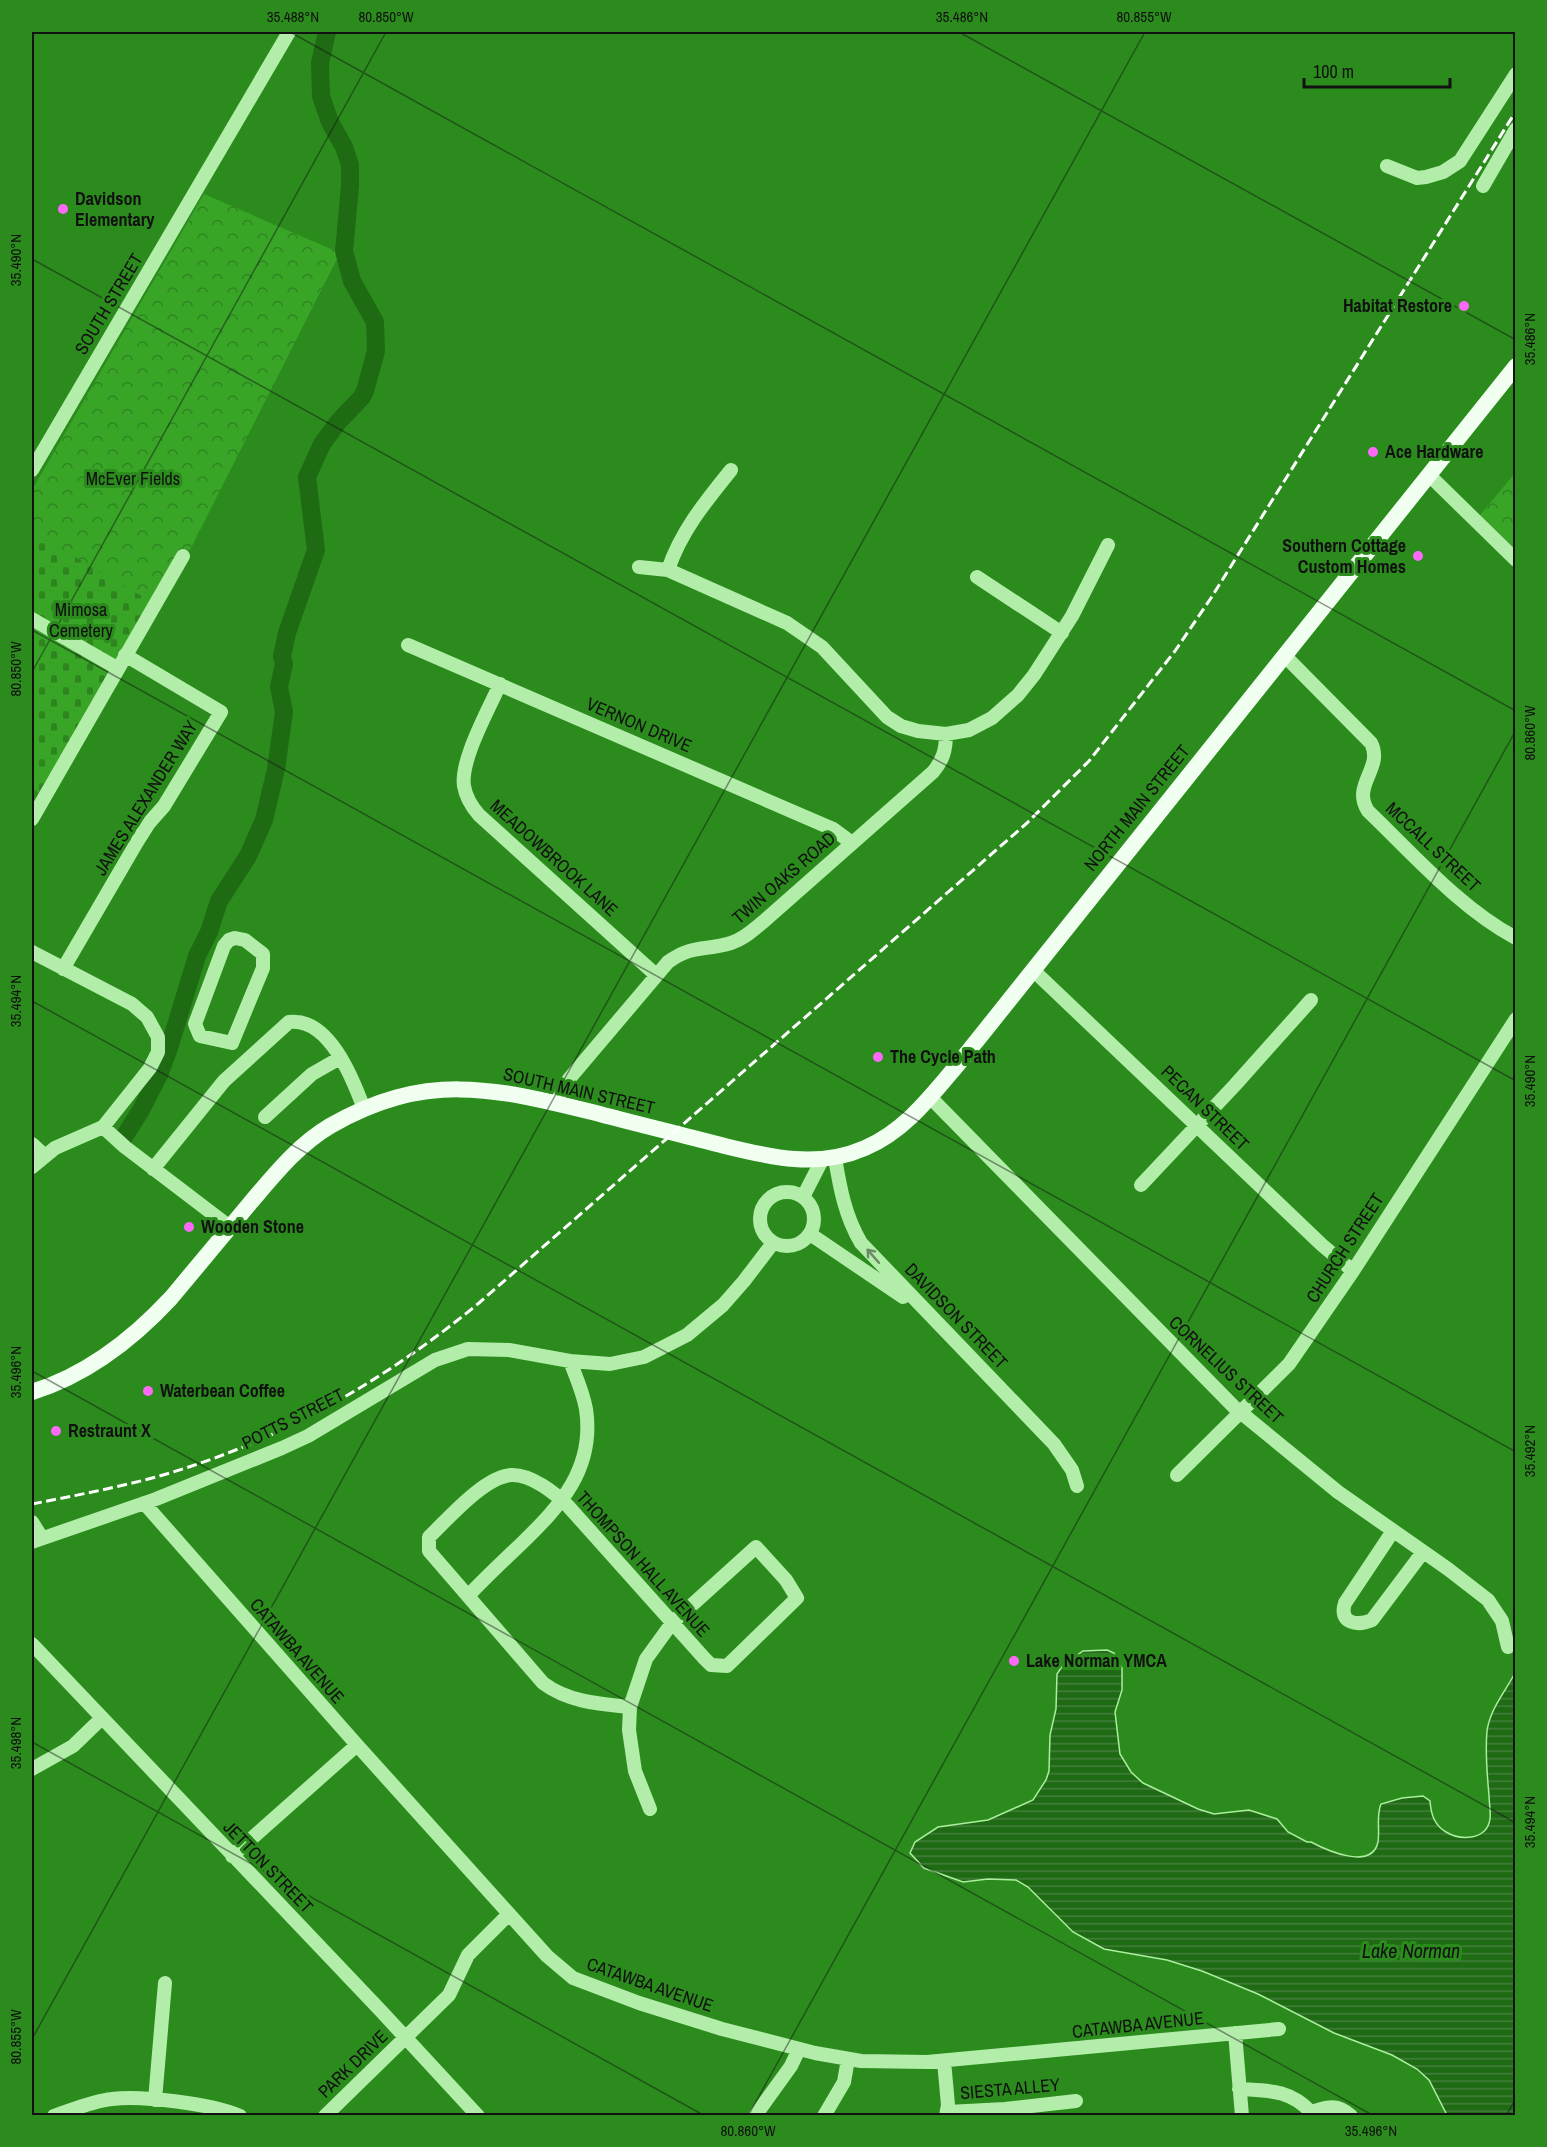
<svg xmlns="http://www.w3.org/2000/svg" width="1547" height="2147" font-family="'Archivo Narrow',sans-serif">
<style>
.cemetery{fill:url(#cemetery-stones)}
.park{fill:url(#park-crowns)}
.water{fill:url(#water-rules);stroke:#aaee9e;stroke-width:1.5}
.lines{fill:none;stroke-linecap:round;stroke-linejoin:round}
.river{stroke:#1e6b14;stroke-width:18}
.minor{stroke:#b3edaa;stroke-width:14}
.major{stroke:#f1fff0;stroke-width:16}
.rail{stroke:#fff;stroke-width:3;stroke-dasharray:10 4.5;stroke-linecap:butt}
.oneway{stroke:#6a8a65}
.ticks{fill:none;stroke:#111;stroke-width:1.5;stroke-opacity:0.45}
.poi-dot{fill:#fc69f8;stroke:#2b8c1d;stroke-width:2}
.labels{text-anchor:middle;stroke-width:6;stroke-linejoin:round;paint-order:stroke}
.poi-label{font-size:18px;font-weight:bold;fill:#111;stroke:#2b8c1d;text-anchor:start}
.street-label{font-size:18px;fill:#111;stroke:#2b8c1d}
.park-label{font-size:18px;fill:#111;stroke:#2b8c1d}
.water-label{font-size:20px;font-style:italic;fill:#111;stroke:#2b8c1d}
.neatline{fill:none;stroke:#111;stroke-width:2}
.ticks-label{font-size:15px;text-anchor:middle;fill:#111}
</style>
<defs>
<pattern id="cemetery-stones" width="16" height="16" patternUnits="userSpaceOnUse" patternTransform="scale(1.5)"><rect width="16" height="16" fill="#38a527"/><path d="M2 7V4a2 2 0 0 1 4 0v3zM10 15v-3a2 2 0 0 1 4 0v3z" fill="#2e8520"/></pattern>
<pattern id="park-crowns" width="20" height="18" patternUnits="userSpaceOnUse" patternTransform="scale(1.5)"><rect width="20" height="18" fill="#38a527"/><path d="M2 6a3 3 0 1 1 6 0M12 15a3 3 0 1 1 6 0" fill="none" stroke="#2e8520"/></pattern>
<pattern id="water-rules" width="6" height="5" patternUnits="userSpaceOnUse" patternTransform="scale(1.5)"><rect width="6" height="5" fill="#1e6b14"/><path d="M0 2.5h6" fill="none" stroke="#447e3d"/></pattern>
</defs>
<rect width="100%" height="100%" fill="#2b8c1d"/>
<path class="cemetery" d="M 32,532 L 150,601 L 39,793 L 32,788 Z"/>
<path class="park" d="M 204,194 L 340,253 L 190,550 L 180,548 L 150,601 L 32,532 L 32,490 Z
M 1515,473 L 1515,560 L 1476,520 Z"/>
<path class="water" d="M 1107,1650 L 1114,1653 L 1122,1668 L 1122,1690 L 1115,1712 L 1120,1754 L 1131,1772 L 1143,1783 L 1198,1809 L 1214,1814 L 1249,1810 L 1277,1819 L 1288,1832 L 1307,1842 L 1311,1842 C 1326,1850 1372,1871 1378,1842 C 1380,1829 1376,1816 1381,1804 L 1402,1798 L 1423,1796 L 1430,1801 C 1431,1814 1434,1825 1446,1832 C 1461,1841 1487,1840 1490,1819 C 1491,1811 1489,1803 1489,1795 C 1487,1774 1485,1752 1487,1731 C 1490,1709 1505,1692 1515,1673 L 1515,2115 L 1447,2115 L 1429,2080 L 1417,2069 L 1392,2055 L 1334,2033 L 1258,1994 L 1202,1971 L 1167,1960 L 1104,1949 L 1073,1932 L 1028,1887 L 1016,1880 L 988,1879 L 963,1882 L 924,1868 L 910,1853 L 915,1842 L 938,1827 L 988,1820 L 1033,1800 L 1046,1780 L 1049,1771 L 1050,1735 L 1056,1709 L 1057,1674 L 1063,1665 L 1083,1651 Z"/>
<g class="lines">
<path class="river" d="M 124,1137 L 141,1110 L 159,1075 L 169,1048 L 197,956 L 209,932 L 219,901 L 248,856 L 264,820 L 276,769 L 284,712 L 279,687 L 284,664 L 282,656 L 287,633 L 316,550 L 307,477 L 322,444 L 339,421 L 362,397 L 365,391 L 376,351 L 375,322 L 352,281 L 344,251 L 350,186 L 350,165 L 344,147 L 330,122 L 321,96 L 320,63 L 327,32"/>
<path class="minor" d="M 1387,166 L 1417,178 L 1426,177 L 1443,172 L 1460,161 L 1516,74
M 1483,186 L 1516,129
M 32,470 L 289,32
M 1429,475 L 1516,560
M 639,567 L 668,570 L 787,623 L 822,647 L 887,717 L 901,726 L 918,731 L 946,734 L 969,730 L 992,718 L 1018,695 L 1034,675 L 1072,616 L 1108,545
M 668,570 C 681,531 706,501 731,470
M 977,577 L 1062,633
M 32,619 L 117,668
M 408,645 L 833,829 L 852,843
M 1284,655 L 1371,743 C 1384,768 1351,785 1368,811 C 1413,854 1460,908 1516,938
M 500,684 C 489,709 460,760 464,786 C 466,798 472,807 479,815 L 656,975
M 32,819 L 183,556
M 235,938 L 245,940 L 263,954 L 263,968 L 232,1043 L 200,1036 L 195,1024 L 224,946 L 229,940 Z
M 32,952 L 132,1004 L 147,1017 L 158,1037 L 158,1052 L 150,1068 L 103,1127 L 55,1148 L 32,1167
M 63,969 L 137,842 L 149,823 L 164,806 L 221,712 L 125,655
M 1033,970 L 1322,1245 L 1353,1271
M 930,1097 L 1234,1407 L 1338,1492 L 1448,1569 L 1488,1600 L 1502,1621 L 1508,1647
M 556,1103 L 569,1079 L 668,962 C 693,944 705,951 731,943 C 744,939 753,930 763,922 L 933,772 C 943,760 946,750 946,734
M 265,1117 L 312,1074 L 340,1058
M 103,1127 L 125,1147 L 230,1227
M 32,1144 L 45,1156
M 835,1158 C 840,1188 845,1216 861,1243 L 1054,1444 L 1072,1470 L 1077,1486
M 153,1169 L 224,1081 L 289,1022 C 329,1017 353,1079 364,1109
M 1141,1185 L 1235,1085 L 1311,1000
M760 1219a27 27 0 1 1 54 0a27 27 0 1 1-54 0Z
M 803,1197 L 822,1160
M 810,1234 L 903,1297
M 1177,1475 L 1289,1364 L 1353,1271 L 1516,1019
M 144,1503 L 357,1745 L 547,1956 L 573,1978 L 639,2003 L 722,2029 L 815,2053 L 861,2061 L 927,2062 L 1279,2029
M 32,1522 L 42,1538
M 1393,1531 L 1345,1603 C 1338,1624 1358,1626 1372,1620 L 1423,1552
M 32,1542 L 156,1499 L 282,1448 L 308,1436 L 435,1360 L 468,1349 L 509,1350 L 570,1361 L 610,1364 L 644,1357 L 687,1335 L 723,1305 L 744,1281 L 773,1243
M 468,1596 C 485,1578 503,1561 521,1544 C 560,1506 595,1469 586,1409 C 583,1392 576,1377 570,1361
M 32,1644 L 381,2011 L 478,2116
M 630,1707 C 600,1704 568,1702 543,1683 L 429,1551 L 429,1537 C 448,1519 484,1477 511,1475 C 531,1474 555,1493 568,1506 L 704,1658 L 711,1665 L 727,1666 L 797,1598 L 786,1580 L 756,1547 L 672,1623 L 646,1659 L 630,1707 L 629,1730 L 635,1771 L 650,1809
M 32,1769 L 73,1746 L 102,1718
M 232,1856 L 357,1745
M 1235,2033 L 1242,2116
M 944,2061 L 948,2105 L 946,2116
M 1239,2089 C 1269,2091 1289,2089 1311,2112 L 1310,2116
M 155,2100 L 165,1983
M 948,2112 L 1005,2109 L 1076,2101
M 1311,2112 C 1327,2107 1337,2103 1351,2116
M 54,2116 C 72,2110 92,2101 112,2099 C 142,2095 212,2104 240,2116
M 325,2116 L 449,1995 L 468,1955 L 509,1914
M 755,2116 L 791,2066 L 799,2049
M 824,2116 L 844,2082 L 848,2059"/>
<path class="major" d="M 32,1392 C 87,1375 132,1340 171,1298 C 198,1266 224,1234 251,1202 C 275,1174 298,1145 330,1126 C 424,1072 492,1087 592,1112 C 633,1123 675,1133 717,1144 C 766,1156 815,1170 865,1148 C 905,1131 931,1096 959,1063 L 1516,366"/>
<path class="rail" d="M 32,1504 C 73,1496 115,1488 156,1477 C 277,1443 383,1382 479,1303 L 1027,823 L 1089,761 L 1175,651 L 1211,598 L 1516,111"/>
</g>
<defs><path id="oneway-shaft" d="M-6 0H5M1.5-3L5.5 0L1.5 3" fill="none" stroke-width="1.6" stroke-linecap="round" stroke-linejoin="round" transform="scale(1.5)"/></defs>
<use class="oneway" href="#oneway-shaft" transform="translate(873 1256) rotate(-131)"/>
<path class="ticks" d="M 290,32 L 1516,711M 959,32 L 1516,340M 32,259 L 1516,1081M 32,630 L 1516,1452M 32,672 L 386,32M 32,1001 L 1516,1823M 32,1371 L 1374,2116M 32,1742 L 705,2116M 32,2039 L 1145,32M 32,2113 L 36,2116M 748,2116 L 1516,730M 1506,2116 L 1516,2098"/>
<g class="poi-dot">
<circle cx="63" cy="209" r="6"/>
<circle cx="1464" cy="306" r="6"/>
<circle cx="1373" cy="452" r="6"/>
<circle cx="1418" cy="556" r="6"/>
<circle cx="878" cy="1057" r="6"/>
<circle cx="189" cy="1227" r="6"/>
<circle cx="148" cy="1391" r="6"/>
<circle cx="56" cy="1431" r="6"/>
<circle cx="1014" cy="1661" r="6"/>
</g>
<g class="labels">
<g class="poi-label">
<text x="75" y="205">Davidson<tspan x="75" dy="21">Elementary</tspan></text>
<text x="1452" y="312" text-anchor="end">Habitat Restore</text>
<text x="1385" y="458">Ace Hardware</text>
<text x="1406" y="552" text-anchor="end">Southern Cottage<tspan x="1406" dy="21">Custom Homes</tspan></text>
<text x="890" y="1063">The Cycle Path</text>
<text x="201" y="1233">Wooden Stone</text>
<text x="160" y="1397">Waterbean Coffee</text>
<text x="68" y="1437">Restraunt X</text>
<text x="1026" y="1667">Lake Norman YMCA</text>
</g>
<g class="street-label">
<text transform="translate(109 304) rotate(-59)" y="6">SOUTH STREET</text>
<text transform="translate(639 725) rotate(23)" y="6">VERNON DRIVE</text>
<text transform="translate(146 798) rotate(-58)" y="6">JAMES ALEXANDER WAY</text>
<text transform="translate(1137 808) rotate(-51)" y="6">NORTH MAIN STREET</text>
<text transform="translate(1433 847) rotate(43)" y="6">MCCALL STREET</text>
<text transform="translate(554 858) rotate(42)" y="6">MEADOWBROOK LANE</text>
<text transform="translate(784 878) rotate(-41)" y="6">TWIN OAKS ROAD</text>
<text transform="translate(579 1091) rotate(13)" y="6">SOUTH MAIN STREET</text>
<text transform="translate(1205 1108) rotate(44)" y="6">PECAN STREET</text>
<text transform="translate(1345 1248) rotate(-57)" y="6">CHURCH STREET</text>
<text transform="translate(956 1316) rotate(46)" y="6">DAVIDSON STREET</text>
<text transform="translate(1226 1370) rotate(43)" y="6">CORNELIUS STREET</text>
<text transform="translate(293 1419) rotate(-27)" y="6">POTTS STREET</text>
<text transform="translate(643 1564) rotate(48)" y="6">THOMPSON HALL AVENUE</text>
<text transform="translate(297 1651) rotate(49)" y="6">CATAWBA AVENUE</text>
<text transform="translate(268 1867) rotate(46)" y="6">JETTON STREET</text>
<text transform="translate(650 1985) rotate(19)" y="6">CATAWBA AVENUE</text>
<text transform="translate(1138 2025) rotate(-6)" y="6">CATAWBA AVENUE</text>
<text transform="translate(353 2064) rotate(-44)" y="6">PARK DRIVE</text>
<text transform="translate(1010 2089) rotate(-5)" y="6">SIESTA ALLEY</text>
</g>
<g class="park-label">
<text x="133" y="485">McEver Fields</text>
<text x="81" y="616">Mimosa<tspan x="81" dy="21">Cemetery</tspan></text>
</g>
<g class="water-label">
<text x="1411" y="1958">Lake Norman</text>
</g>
</g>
<rect width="1547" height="2147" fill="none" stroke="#2b8c1d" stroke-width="66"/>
<path d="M1304 78v9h146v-9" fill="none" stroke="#111111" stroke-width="3"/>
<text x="1313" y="78" font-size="18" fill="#111111" stroke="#2b8c1d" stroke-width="4.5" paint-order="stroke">100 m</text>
<rect x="33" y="33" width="1481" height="2081" class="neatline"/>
<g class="ticks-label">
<text x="293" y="22">35.488°N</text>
<text x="386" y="22">80.850°W</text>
<text x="962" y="22">35.486°N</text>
<text x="1144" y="22">80.855°W</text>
<text transform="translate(16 260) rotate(-90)" y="5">35.490°N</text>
<text transform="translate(1530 339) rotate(-90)" y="5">35.486°N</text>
<text transform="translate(16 669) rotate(-90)" y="5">80.850°W</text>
<text transform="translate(1530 733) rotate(-90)" y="5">80.860°W</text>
<text transform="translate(16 1001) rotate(-90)" y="5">35.494°N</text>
<text transform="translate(1530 1081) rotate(-90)" y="5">35.490°N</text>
<text transform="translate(16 1372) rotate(-90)" y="5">35.496°N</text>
<text transform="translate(1530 1451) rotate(-90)" y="5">35.492°N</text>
<text transform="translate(16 1743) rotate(-90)" y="5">35.498°N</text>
<text transform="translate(1530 1822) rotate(-90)" y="5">35.494°N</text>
<text transform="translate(16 2037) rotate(-90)" y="5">80.855°W</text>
<text x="748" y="2136">80.860°W</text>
<text x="1371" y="2136">35.496°N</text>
</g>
</svg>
